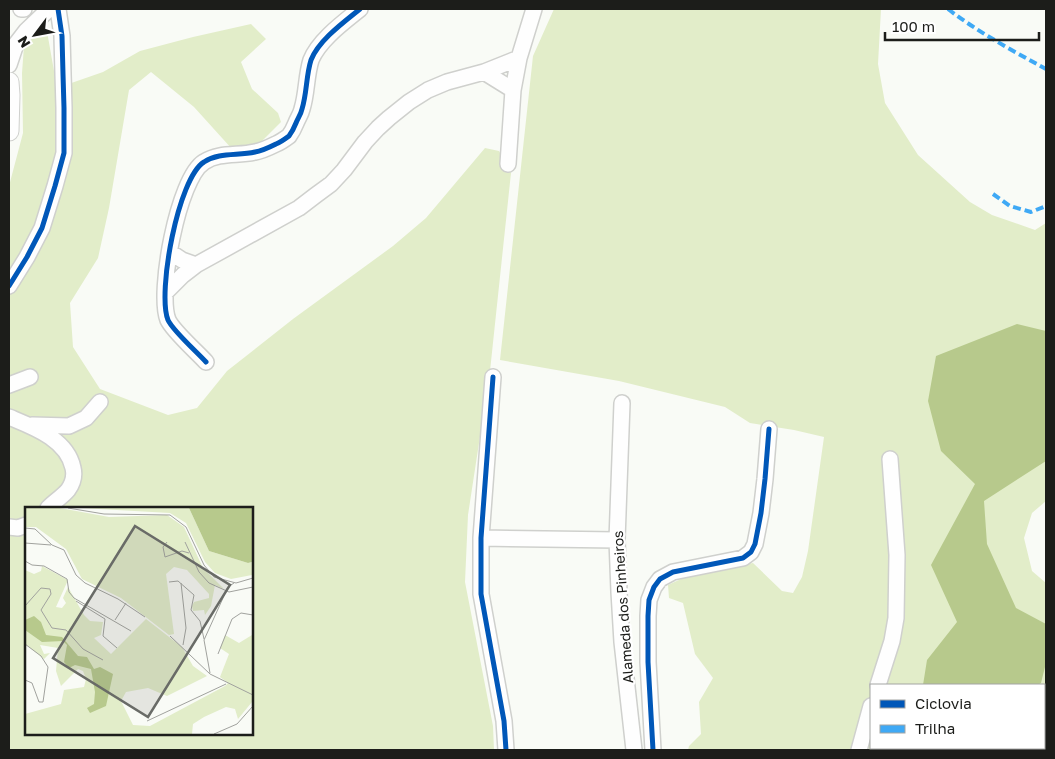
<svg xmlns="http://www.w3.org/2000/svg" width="1055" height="759" font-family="'Golos Text',sans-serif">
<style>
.green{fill:#e2edc9;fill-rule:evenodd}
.water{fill:#b7c98c}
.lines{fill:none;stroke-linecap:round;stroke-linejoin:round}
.minor-casing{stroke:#cfd0cd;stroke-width:18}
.major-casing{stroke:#cfd0cd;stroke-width:21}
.minor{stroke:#fefefe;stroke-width:15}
.major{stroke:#fefefe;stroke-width:19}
.quiet{stroke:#3fa9f5;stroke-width:4;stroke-dasharray:8 4;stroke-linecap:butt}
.cycleway-casing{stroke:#fff;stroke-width:8}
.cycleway{stroke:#0057b8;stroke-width:5}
.labels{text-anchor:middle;stroke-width:4.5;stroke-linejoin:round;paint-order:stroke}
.street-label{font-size:14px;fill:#1c1d1a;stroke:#fff}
.inset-road{fill:none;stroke:#a1a29e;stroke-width:1}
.view{fill:#696b67;fill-opacity:0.15;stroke:#696b67;stroke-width:2.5}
.inset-edge{fill:none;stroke:#1c1d1a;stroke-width:2.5}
</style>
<rect width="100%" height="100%" fill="#f9fbf6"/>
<path class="green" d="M 554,9 L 881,9 L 878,64 L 885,103 L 918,155 L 970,202 L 992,215 L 1035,230 L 1046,223 L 1046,501 L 1032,513 L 1024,538 L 1032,571 L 1046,583 L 1046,729 L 1044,730 L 1044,685 L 871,685 L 871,748 L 998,748 L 994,750 L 688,750 L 689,746 L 701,734 L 699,702 L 713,678 L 695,654 L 683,603 L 669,598 L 668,585 L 692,574 L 753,563 L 782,591 L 793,593 L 802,577 L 808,551 L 824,437 L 794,430 L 750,423 L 725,407 L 619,381 L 500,360 L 533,56 Z
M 45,20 L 57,88 L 103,72 L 140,51 L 193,37 L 251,24 L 266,39 L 241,62 L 252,89 L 278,113 L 281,122 L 261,142 L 232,149 L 194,107 L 151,72 L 129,90 L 109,208 L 98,258 L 70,303 L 73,347 L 100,389 L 168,415 L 197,408 L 227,371 L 293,319 L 393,246 L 426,218 L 485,148 L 499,151 L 511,173 L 490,371 L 468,515 L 465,582 L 493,726 L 494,750 L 9,750 L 9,186 L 23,133 L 22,73 L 24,46 ZM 26,508 L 251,508 L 251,733 L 26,733 Z"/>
<path class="water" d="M 1017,324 L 1046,331 L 1046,461 L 984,501 L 987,544 L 1016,608 L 1046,624 L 1046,663 L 1041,683 L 1038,685 L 923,685 L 927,660 L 957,622 L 931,565 L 975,484 L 941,451 L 928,401 L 936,356 Z"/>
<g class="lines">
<g class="minor-casing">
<path id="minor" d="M 21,9 L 24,9
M 9,65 L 16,44 L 26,31 L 49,9
M 484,72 L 513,90
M 508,164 L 513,90 L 519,58 L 534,9
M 170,252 L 182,260 L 196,265
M 9,286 L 27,257 L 42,228 L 55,186 L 64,153 L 64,108 L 63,74 L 62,36 L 58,9
M 165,293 L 183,275 L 196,265 L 299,208 L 316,195 L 331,184 L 344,170 L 365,142 L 378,128 L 389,118 L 409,102 L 428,90 L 447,82 L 484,72 L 519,58
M 206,362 C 197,352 173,331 168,320 C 157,293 178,178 204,162 C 219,152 238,156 255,152 C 262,151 270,147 276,144 C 281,142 285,139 289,136 C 292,132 294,128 296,123 C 298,118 301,114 302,109 C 307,93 306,76 311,60 C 319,40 344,22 360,9
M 493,377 L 481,538 L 481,594 L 504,721 L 506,750
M 9,385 L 30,377
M 622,403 L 617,540 L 619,592 L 622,642 L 634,750
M 9,417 C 33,427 67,439 73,468 C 75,476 73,483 68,490 C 63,496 54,502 48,508
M 32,425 L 69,426 L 86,418 L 100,402
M 9,527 L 18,528 L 26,525
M 481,538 L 617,540
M 878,685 L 892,641 L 896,618 L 897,555 L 890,459
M 653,750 L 648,662 L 648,616 L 649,600 L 654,587 L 660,579 L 673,572 L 743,558 L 751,552 L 755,544 L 761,513 L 765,479 L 769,429
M 859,750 L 871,706"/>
</g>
<g class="major-casing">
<path id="major" d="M 9,82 L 10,95 L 9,131"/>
</g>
<use href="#minor" class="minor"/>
<use href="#major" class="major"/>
<path class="quiet" d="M 948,9 C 978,32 1013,51 1046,69
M 993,194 L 1010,206 L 1031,212 L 1046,206"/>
<g class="cycleway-casing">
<path id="cycleway" d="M 9,286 L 27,257 L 42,228 L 55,186 L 64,153 L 64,108 L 63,74 L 62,36 L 58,9
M 206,362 C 197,352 173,331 168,320 C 157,293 178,178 204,162 C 219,152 238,156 255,152 C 262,151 270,147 276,144 C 281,142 285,139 289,136 C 292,132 294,128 296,123 C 298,118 301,114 302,109 C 307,93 306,76 311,60 C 319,40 344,22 360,9
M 493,377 L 481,538 L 481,594 L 504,721 L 506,750
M 653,750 L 648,662 L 648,616 L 649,600 L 654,587 L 660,579 L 673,572 L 743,558 L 751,552 L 755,544 L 761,513 L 765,479 L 769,429"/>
</g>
<use href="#cycleway" class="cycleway"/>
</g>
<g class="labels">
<g class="street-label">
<text transform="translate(623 607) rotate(-94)" y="5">Alameda dos Pinheiros</text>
</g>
</g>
<g transform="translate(25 507)">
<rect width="228" height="228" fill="#f9fbf6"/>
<path d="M 0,1 L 35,1 L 84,10 L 142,8 L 159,20 L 178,61 L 199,82 L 190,78 L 186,99 L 180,108 L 179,103 L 168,104 L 167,99 L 169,95 L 184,91 L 184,87 L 162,63 L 149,60 L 141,67 L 149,127 L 144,128 L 96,91 L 57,72 L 41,42 L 11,20 L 0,20 ZM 56,1 L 164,1 L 184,44 L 223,56 L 227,55 L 227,68 L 206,72 L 190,66 L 180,55 L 161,16 L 145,6 ZM 17,59 L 43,73 L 31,100 L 37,101 L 41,96 L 38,91 L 43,80 L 59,108 L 65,114 L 78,115 L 76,128 L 69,131 L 86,147 L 121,112 L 157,140 L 168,159 L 182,169 L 142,189 L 123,181 L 101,185 L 96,194 L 108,218 L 125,219 L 200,179 L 203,176 L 195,170 L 204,147 L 195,141 L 200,128 L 214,136 L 227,128 L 227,195 L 213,212 L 210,202 L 201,200 L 179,210 L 168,217 L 167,227 L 0,227 L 0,207 L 36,197 L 39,183 L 59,180 L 61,172 L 58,164 L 53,162 L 36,179 L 31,164 L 33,141 L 15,138 L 19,147 L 25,146 L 19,152 L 0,137 L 0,63 L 9,67 L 16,64 Z" fill="#e2edc9"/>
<path d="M 164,1 L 227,1 L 227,55 L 223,56 L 184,44 ZM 9,109 L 16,115 L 21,128 L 37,130 L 53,149 L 62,150 L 69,162 L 75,160 L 88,167 L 81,199 L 65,206 L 62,201 L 69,197 L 70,185 L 66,162 L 50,158 L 44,161 L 39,155 L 42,138 L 38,134 L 17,135 L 0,123 L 0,113 Z" fill="#b7c98c"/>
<path class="inset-road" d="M 43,1 L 79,7 L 145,8 L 161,20 L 179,58 L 189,70 L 211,76 L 228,71M 0,21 L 10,22 L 27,38 L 39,43 L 51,68 L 60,76 L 93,92 L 120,110M 142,35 L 138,40 L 140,50 L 157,44 L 164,46M 160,35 L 174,65 L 184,76 L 204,85 L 228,80M 0,36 L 26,38M 0,54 L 7,58 L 19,59 L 42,72 L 44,85 L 49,91 L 106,124M 144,75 L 153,74 L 169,88 L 166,103 L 175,114 L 179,132M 156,76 L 161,121 L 158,138M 51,94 L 80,112 L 78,129 L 92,141M 0,99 L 16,81 L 25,82 L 26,87 L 16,103 L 27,121 L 41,123 L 58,142 L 78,153M 90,113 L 101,96M 145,129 L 185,167 L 228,188M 0,137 L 16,149 L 23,160 L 18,195 L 14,195 L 7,176 L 0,173M 193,147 L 207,112 L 216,106 L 228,108M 185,166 L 179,133 L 203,80 L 209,76M 122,214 L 201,177M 189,227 L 212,217 L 228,199"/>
<path class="view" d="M 110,19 L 205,78 L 123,210 L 28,151 Z"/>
<rect width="228" height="228" class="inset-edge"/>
</g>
<rect width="1055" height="759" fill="none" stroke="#1c1d1a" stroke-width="20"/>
<rect x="870" y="684" width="175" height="65" fill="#ffffff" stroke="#a4a5a3"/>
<rect x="880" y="700" width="25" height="8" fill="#0057b8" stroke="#a4a5a3"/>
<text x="915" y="709" font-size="15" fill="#1c1d1a">Ciclovia</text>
<rect x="880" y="725" width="25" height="8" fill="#3fa9f5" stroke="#a4a5a3"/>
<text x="915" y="734" font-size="15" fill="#1c1d1a">Trilha</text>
<g transform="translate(35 35) rotate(238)" stroke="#ffffff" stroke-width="4" paint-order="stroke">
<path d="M0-4L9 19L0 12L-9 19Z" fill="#1c1d1a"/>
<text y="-8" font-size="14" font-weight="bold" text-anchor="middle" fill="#1c1d1a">N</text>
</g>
<path d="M885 32v8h154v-8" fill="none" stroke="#1c1d1a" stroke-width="2.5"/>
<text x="892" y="32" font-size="15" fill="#1c1d1a" stroke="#ffffff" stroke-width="4" paint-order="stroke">100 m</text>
</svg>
